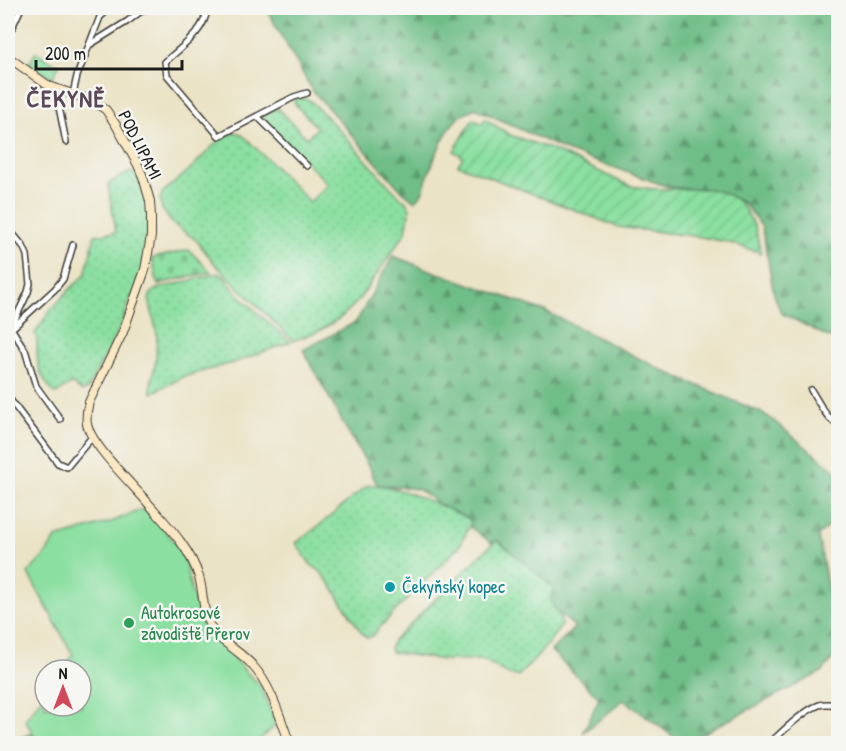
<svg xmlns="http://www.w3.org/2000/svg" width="846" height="751" font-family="'Patrick Hand',sans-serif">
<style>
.grass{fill:url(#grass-dots);stroke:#547e5e;stroke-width:1.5}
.forest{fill:url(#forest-firs);stroke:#466d52;stroke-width:1.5}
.cemetery{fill:url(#cemetery-stones);stroke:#547e5e;stroke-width:1.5}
.garden{fill:url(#garden-furrows);stroke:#547e5e;stroke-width:1.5}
.pitch{fill:#8bdfa1;stroke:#547e5e;stroke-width:1.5}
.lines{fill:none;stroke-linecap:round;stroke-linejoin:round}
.stream{stroke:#57c3d1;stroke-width:1.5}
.minor-casing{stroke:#3b3a36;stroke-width:8}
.secondary-casing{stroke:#3b3a36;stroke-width:10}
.minor{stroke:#fff;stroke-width:5}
.secondary{stroke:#fae7c3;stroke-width:8}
.culture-dot{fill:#0f9aa8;stroke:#f6f6f2;stroke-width:2}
.leisure-dot{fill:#2e9e5b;stroke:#f6f6f2;stroke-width:2}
.labels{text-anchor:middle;stroke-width:5;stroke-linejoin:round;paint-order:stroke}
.street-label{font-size:18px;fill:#1c1c1c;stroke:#f6f6f2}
.culture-label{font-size:18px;fill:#0d838f;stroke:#f6f6f2;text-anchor:start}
.leisure-label{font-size:18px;fill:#27864d;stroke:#f6f6f2;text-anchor:start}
.district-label{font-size:24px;font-weight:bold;letter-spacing:1.5px;fill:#5b4858;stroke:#f6f6f2}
</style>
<defs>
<pattern id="grass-dots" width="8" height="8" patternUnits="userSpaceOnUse" patternTransform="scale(1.5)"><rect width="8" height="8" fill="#8bdfa1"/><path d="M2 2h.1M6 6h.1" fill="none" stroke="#77bf8a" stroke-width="1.8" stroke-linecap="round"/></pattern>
<pattern id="forest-firs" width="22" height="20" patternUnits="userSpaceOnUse" patternTransform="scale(1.5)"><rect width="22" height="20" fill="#70be87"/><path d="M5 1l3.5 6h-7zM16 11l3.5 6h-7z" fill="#5b9a6e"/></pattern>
<pattern id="cemetery-stones" width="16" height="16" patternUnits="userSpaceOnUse" patternTransform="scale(1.5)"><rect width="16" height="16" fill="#8bdfa1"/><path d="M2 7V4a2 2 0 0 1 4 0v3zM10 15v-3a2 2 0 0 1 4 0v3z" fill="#77bf8a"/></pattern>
<pattern id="garden-furrows" width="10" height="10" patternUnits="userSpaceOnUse" patternTransform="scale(1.5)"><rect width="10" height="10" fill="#8bdfa1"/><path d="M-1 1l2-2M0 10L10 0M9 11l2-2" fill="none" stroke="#77bf8a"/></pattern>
</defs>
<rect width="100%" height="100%" fill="#f6f6f2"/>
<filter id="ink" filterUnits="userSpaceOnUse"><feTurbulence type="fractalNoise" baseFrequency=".0167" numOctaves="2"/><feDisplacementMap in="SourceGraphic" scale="12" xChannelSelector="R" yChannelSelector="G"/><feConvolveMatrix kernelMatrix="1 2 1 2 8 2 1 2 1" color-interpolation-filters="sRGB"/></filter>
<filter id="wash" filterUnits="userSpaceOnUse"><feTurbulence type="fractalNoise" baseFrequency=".008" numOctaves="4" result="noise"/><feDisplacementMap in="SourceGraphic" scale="24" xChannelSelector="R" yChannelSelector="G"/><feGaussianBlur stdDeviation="1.35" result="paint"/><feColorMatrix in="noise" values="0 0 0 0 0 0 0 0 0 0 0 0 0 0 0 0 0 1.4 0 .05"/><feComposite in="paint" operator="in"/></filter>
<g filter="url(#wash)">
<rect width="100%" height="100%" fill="#ebe3c6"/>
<path class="grass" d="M 297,98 L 306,99 L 311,101 L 346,137 L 390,187 L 408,204 L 410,208 L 406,232 L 358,301 L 343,316 L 332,323 L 319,331 L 293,341 L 215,264 L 196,240 L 172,223 L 162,209 L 160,199 L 163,192 L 187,172 L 218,141 L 233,132 L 239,133 L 246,138 L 310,202 L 328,184 L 262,117 L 277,108 L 307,138 L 317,128 L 295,104 L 294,100 Z
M 130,172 C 140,174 142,183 144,193 C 153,220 146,263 136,289 C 134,293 131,297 130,301 C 124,318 117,337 108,352 C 101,365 93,376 88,389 L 84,391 L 81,391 L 73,384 L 71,384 L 56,394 C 48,389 40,373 38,364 C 36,354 39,345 35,333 L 50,311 L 67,292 L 85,275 L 95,235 L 116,232 L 108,185 L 109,183 Z
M 219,273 C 226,277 233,290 241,297 C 257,313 274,327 290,342 L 236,362 L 183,377 L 152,393 L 151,391 L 151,383 L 156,360 L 157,334 L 149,299 C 150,294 152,292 157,289 Z
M 369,485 C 389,482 451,509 470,519 L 471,523 L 459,547 L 399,607 L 372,636 L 367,638 L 361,632 L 331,585 L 320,571 L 311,565 L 296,543 L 320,525 L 360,491 Z
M 497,540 L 542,576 L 554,589 L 551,601 L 560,617 L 562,625 L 538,656 L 518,676 L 509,675 L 484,660 L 443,660 L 391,652 L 390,647 L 392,642 L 495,541 Z"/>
<path class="forest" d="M 266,8 L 838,8 L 838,342 L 781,313 L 774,294 L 762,227 L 744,203 L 719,191 L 669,187 L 569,152 L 475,108 C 468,112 460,115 455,121 C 443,134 434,159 428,176 C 424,185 424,195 415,201 L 399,188 L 312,90 Z
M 393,256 L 424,268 L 545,311 L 666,372 L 760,412 L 769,417 L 838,473 L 838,518 L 818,536 L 829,594 L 838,599 L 838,652 L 822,672 L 684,743 L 682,743 L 624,700 L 583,733 L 599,698 L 551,651 L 575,627 C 568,620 551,610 551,599 C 551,596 553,592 554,589 L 552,586 L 497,540 L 492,543 L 470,527 L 471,523 L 469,519 L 440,505 L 418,489 L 378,485 L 371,474 L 372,472 L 352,439 L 303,350 L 356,322 Z
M 30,734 L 45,736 L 61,744 L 9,744 L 12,740 Z"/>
<path class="cemetery" d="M 189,250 L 211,272 L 174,280 L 158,285 L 152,258 Z"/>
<path class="garden" d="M 473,119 L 482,124 L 485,119 L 510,135 L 553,150 L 630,186 L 654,189 L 707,189 L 719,191 L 730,196 L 742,204 L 755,227 L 761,253 L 727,242 L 701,237 L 618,227 L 458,165 L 463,157 L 454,151 Z"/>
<path class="pitch" d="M 36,52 L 59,66 L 52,78 L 29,64 Z
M 140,510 L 146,510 L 158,522 L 183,552 L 192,593 L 200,613 L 205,632 L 224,645 L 245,671 L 260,685 L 277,724 L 256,743 L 39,744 L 25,720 L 45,693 L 45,706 L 81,706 L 81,670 L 62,670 L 73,655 L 28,573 L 45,555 L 56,538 L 114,521 Z"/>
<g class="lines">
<path class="stream" d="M 832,744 L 838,739"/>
</g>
</g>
<g filter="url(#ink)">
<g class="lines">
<g class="minor-casing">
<path id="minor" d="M 207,8 C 206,31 181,47 165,62 L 167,75 L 219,136 L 294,97 L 307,93
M 8,36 L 21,8
M 91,44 L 128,21 L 145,8
M 58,90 L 58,102 L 66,142
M 73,94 L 77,76 L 100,17 L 110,8
M 258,117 L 307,166
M 8,228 L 23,246 L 27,255 L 30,284 L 28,292 L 11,328 L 25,350 L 36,386 L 60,419
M 8,332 L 55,289 L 63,279 L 73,245
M 811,390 C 819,403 826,418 838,425
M 8,397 L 58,463 L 67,467 L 92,437
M 769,744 C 782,732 803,711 819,705 C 825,703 832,704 838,705"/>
</g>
<g class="secondary-casing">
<path id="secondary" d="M 8,57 L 49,86 L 93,101 L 106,110 L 116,125 L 138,165 L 143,177 L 150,201 L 151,216 L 151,236 L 145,270 L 123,332 L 89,402 C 87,409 86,417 87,424 C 91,445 133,485 148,503 C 168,526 190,548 199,577 C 204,593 202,612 210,626 C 219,642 241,651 253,666 C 272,687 280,718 290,744"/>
</g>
<use href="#minor" class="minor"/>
<use href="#secondary" class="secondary"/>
</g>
</g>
<circle class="culture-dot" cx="390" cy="587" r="6"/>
<circle class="leisure-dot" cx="129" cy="623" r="6"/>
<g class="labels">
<g class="street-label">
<text transform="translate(140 145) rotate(63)" y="6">POD LIPAMI</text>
</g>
<g class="culture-label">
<text x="402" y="593">Čekyňský kopec</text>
</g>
<g class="leisure-label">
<text x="141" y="619">Autokrosové<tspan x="141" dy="21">závodiště Přerov</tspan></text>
</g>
<g class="district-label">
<text x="66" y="107">ČEKYNĚ</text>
</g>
</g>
<rect width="846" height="751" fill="none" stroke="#f6f6f2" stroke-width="30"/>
<g transform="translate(63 688)"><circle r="28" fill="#f6f6f2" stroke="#9f9f9c" stroke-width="1.5"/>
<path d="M0-4.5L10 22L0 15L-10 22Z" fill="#d1495b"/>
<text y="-9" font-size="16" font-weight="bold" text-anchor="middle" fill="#1c1c1c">N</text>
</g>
<path d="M36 60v9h146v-9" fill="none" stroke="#1c1c1c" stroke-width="3"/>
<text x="45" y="60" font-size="18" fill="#1c1c1c" stroke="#f6f6f2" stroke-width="4.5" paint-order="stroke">200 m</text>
</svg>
